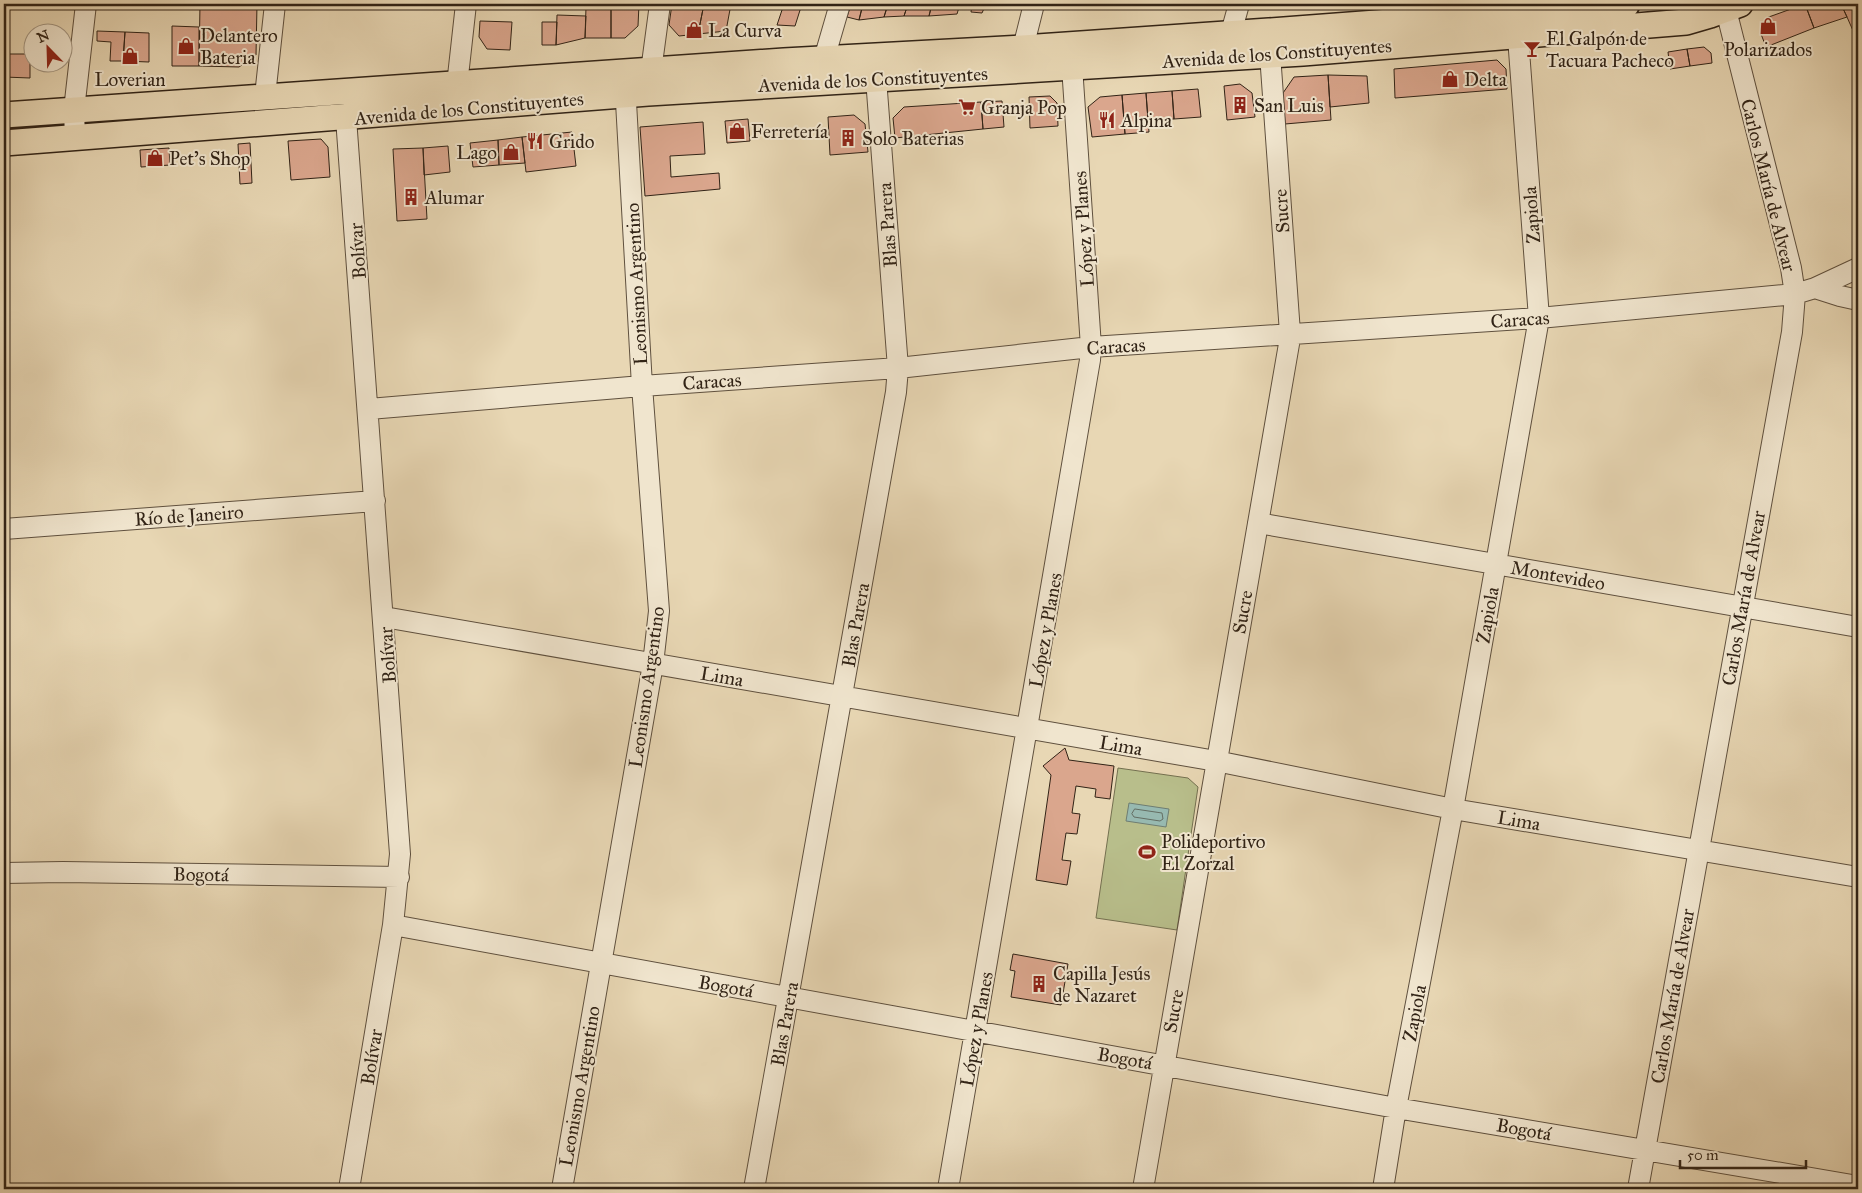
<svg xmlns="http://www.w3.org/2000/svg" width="1862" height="1193" font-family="'IM FELL Great Primer',serif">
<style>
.green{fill:#b8be8b;stroke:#747050}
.water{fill:#97b9b0;stroke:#6e7d72}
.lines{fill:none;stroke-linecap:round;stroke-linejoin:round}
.shore{stroke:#646e63;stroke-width:1}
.building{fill:#daa68d;stroke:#312316}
.minor-casing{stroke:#5f503e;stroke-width:22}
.major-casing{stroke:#312316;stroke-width:28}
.minor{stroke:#f0e5ce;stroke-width:20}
.major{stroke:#e8d7b4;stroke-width:25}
.labels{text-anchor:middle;stroke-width:4;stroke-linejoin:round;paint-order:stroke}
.poi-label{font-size:19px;fill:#312316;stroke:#f0e5ce;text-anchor:start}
.street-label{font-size:19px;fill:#312316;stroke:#f0e5ce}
</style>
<rect width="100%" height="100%" fill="#e8d7b4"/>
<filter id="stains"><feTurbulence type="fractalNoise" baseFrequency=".004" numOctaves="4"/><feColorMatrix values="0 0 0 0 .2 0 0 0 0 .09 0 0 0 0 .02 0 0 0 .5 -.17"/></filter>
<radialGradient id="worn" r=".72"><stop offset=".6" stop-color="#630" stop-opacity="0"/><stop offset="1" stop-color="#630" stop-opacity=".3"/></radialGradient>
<path class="green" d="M 1118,768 L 1188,778 L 1198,787 L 1177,930 L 1096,918 Z"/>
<path class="water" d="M 1129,803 L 1169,809 L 1166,827 L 1126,821 Z"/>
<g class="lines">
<path class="shore" d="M 1135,809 L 1162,813 L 1163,819 L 1160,821 L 1134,817 L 1132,814 Z"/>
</g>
<path class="building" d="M 200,4 L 257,4 L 256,55 L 239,67 L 199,66 Z
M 611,4 L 639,4 L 638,26 L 625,38 L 611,38 Z
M 672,4 L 704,4 L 698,34 L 679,36 L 669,25 Z
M 704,4 L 731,4 L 726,31 L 698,34 Z
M 784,4 L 791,4 L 801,7 L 795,26 L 777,25 Z
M 851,4 L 863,4 L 859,20 L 847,17 Z
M 863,4 L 888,4 L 884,17 L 859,20 Z
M 888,4 L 908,4 L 904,16 L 884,17 Z
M 908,4 L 932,4 L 929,16 L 904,16 Z
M 932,4 L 960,4 L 957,14 L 929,16 Z
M 972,4 L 986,4 L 982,13 L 971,12 Z
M 1078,4 L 1106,4 L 1105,6 L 1077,7 Z
M 1805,4 L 1841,4 L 1847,17 L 1814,28 Z
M 1805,4 L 1814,28 L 1766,47 L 1761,34 L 1766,18 Z
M 1841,4 L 1858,4 L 1858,42 L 1847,17 Z
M 586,7 L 611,8 L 611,38 L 585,38 Z
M 557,15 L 586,16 L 585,38 L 556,45 Z
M 480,21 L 512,22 L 510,50 L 487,49 L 479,37 Z
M 542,22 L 557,22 L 556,45 L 542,45 Z
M 172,26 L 199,27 L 199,66 L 172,66 Z
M 97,31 L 125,32 L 123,61 L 110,61 L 111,42 L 97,41 Z
M 125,32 L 149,33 L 149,62 L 123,61 Z
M 1704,47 L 1711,53 L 1712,63 L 1690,66 L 1687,49 Z
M 1687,49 L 1690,66 L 1670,69 L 1668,52 Z
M 5,54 L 30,54 L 30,78 L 4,77 Z
M 1497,60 L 1506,69 L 1507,89 L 1395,98 L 1394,69 Z
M 1328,75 L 1367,76 L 1369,103 L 1330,107 Z
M 1328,75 L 1331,120 L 1285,124 L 1283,93 L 1294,77 Z
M 1240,84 L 1252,93 L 1255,117 L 1227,120 L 1224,86 Z
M 1198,89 L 1201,117 L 1174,119 L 1172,91 Z
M 1172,91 L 1174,119 L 1148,121 L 1146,93 Z
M 1146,93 L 1149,132 L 1125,134 L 1122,95 Z
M 1122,95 L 1125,134 L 1092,137 L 1088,107 L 1100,97 Z
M 1050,96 L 1057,103 L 1058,126 L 1030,128 L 1029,97 Z
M 1002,101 L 1004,127 L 983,129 L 981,102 Z
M 981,102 L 983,129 L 895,138 L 893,118 L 904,107 Z
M 854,115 L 865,124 L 868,152 L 830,155 L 828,117 Z
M 748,119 L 750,141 L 727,143 L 725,121 Z
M 703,122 L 705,154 L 670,156 L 671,177 L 719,173 L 720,189 L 645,196 L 640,127 Z
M 572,132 L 576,166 L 526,172 L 522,137 Z
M 522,137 L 525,163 L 499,165 L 498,140 Z
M 321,139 L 328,147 L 330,177 L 291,180 L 288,141 Z
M 498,140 L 499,165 L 473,167 L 470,143 Z
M 250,143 L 252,183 L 240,184 L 238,144 Z
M 448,146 L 450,172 L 424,175 L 423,148 Z
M 169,148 L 170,165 L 141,167 L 140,150 Z
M 423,148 L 427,219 L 397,221 L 393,149 Z
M 1065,748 L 1069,760 L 1114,766 L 1110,799 L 1095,797 L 1096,789 L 1076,786 L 1072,813 L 1080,814 L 1077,834 L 1066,833 L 1062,860 L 1071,861 L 1067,885 L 1036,880 L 1051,775 L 1043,766 Z
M 1013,954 L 1068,964 L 1061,1005 L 1011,997 L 1015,971 L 1010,970 Z"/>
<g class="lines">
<g class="minor-casing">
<path id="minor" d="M 1023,48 L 1034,4
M 1231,48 L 1231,33 L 1239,4
M 822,72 L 824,59 L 840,4
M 457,85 L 466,4
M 265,96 L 275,4
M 346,118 L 400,854 L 393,925 L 349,1189
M 75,138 L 74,110 L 86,4
M 1815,288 L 1840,296 L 1858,300
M 369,409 L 642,386 L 898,368 L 1091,347 L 1539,318 L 1795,294 L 1815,288 L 1858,268
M 1258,523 L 1858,627
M 4,529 L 375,501
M 384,617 L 1216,761 L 1453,809 L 1858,877
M 4,873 L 63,872 L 399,877
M 393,925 L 1396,1108 L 1858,1186
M 562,1189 L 653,664 L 659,611 L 642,386 L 626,102 C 628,86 642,82 651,71 L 660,4
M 754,1189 L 896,392 L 898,368 L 875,65
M 948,1189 L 1090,360 L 1091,347 L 1072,66
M 1143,1189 L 1289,344 L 1290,333 L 1269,40
M 1383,1189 L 1396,1108 L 1453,809 L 1539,318 L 1518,37
M 1638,1189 L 1792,332 L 1795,294 L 1791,268 L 1726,10"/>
</g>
<g class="major-casing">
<path id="major" d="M 4,115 L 784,61 L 1023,48 L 1269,31 L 1627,4
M 4,143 L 648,93 L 1303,53 L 1686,22 L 1710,15 L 1740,4"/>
</g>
<use href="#minor" class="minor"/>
<use href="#major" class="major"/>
</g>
<defs>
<g id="shop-bare" transform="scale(1.35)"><path d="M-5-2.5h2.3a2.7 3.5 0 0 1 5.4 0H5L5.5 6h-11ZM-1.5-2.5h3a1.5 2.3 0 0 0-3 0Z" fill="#8f2418" stroke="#f0e5ce" stroke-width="2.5" paint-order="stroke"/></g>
<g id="bar-bare" transform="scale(1.35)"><path d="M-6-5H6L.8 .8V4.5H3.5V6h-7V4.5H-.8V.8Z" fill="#8f2418" stroke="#f0e5ce" stroke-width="2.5" paint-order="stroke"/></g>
<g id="building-bare" transform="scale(1.35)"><path d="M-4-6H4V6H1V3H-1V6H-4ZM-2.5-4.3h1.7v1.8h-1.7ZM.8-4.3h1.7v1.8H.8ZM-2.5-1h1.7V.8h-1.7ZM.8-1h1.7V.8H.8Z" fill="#8f2418" stroke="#f0e5ce" stroke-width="2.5" paint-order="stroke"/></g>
<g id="supermarket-bare" transform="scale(1.35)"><path d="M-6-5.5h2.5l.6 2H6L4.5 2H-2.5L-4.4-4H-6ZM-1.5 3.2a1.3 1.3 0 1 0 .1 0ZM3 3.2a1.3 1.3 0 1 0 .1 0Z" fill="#8f2418" stroke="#f0e5ce" stroke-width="2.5" paint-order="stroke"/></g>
<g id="restaurant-bare" transform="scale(1.35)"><path d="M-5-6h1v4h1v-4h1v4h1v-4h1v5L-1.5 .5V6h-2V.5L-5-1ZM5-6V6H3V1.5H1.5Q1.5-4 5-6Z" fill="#8f2418" stroke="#f0e5ce" stroke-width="2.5" paint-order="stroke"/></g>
<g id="stadium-bare" transform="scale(1.35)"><path d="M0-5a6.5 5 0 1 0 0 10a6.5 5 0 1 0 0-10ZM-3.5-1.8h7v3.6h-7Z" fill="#8f2418" stroke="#f0e5ce" stroke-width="2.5" paint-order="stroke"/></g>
</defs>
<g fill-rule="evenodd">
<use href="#shop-bare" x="1768" y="26"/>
<use href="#shop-bare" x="694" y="30"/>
<use href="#shop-bare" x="186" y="46"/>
<use href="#bar-bare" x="1532" y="49"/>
<use href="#shop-bare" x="130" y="56"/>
<use href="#shop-bare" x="1450" y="79"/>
<use href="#building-bare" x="1240" y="105"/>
<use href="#supermarket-bare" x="967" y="107"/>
<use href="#restaurant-bare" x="1107" y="120"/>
<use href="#shop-bare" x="737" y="131"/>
<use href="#building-bare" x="848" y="138"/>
<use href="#restaurant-bare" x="535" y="141"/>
<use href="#shop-bare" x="511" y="152"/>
<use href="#shop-bare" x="155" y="158"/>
<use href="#building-bare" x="411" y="197"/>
<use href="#stadium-bare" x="1147" y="852"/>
<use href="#building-bare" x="1039" y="984"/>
</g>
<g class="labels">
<g class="poi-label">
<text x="708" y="37">La Curva</text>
<text x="200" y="42">Delantero<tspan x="200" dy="22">Bateria</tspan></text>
<text x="1546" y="45">El Galpón de<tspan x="1546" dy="22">Tacuara Pacheco</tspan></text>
<text x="1768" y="56" text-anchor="middle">Polarizados</text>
<text x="130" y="86" text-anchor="middle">Loverian</text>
<text x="1464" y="86">Delta</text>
<text x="1254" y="112">San Luis</text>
<text x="981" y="114">Granja Pop</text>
<text x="1121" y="127">Alpina</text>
<text x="751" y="138">Ferretería</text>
<text x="862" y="145">Solo Baterias</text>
<text x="549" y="148">Grido</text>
<text x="497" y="159" text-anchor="end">Lago</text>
<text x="169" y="165">Pet's Shop</text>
<text x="425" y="204">Alumar</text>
<text x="1161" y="848">Polideportivo<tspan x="1161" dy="22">El Zorzal</tspan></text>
<text x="1053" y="980">Capilla Jesús<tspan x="1053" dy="22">de Nazaret</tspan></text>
</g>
<g class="street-label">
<text transform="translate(1277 53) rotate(-4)" y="7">Avenida de los Constituyentes</text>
<text transform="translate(873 79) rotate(-3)" y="7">Avenida de los Constituyentes</text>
<text transform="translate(469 108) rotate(-5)" y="7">Avenida de los Constituyentes</text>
<text transform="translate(1769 185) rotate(76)" y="7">Carlos María de Alvear</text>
<text transform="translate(1281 211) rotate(-94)" y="7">Sucre</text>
<text transform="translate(1531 215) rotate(-94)" y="7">Zapiola</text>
<text transform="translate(887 225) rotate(-94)" y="7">Blas Parera</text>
<text transform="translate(1083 229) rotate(-94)" y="7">López y Planes</text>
<text transform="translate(357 251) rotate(-94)" y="7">Bolívar</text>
<text transform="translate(636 284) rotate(-93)" y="7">Leonismo Argentino</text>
<text transform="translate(1520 319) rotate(-4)" y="7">Caracas</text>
<text transform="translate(1116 346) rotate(-4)" y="7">Caracas</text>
<text transform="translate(712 381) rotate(-4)" y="7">Caracas</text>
<text transform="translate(189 515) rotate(-4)" y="7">Río de Janeiro</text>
<text transform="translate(1558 575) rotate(10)" y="7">Montevideo</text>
<text transform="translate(1743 598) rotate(-80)" y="7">Carlos María de Alvear</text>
<text transform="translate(1242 612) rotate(-80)" y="7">Sucre</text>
<text transform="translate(1487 615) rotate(-80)" y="7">Zapiola</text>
<text transform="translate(855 625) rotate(-80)" y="7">Blas Parera</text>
<text transform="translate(1045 630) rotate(-80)" y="7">López y Planes</text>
<text transform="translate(387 655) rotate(-94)" y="7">Bolívar</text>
<text transform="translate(722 676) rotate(10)" y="7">Lima</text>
<text transform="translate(646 687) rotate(-82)" y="7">Leonismo Argentino</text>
<text transform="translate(1121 745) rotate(10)" y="7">Lima</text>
<text transform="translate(1519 820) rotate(10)" y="7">Lima</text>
<text transform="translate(201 874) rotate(1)" y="7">Bogotá</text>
<text transform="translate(726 986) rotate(10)" y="7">Bogotá</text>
<text transform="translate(1672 996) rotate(-80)" y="7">Carlos María de Alvear</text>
<text transform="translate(1173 1011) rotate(-80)" y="7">Sucre</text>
<text transform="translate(1414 1013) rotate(-79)" y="7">Zapiola</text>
<text transform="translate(784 1024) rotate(-80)" y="7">Blas Parera</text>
<text transform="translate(976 1029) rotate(-80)" y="7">López y Planes</text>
<text transform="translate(371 1057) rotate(-81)" y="7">Bolívar</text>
<text transform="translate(1125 1058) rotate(10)" y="7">Bogotá</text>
<text transform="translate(579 1086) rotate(-80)" y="7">Leonismo Argentino</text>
<text transform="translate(1524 1129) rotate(10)" y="7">Bogotá</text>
</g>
</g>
<rect width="1862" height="1193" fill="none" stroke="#e8d7b4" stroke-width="20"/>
<rect x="5" y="5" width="1852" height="1183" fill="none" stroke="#312316" stroke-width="2.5"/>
<rect x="10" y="10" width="1842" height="1173" fill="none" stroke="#312316"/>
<g transform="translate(48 48) rotate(337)"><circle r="24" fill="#f0e5ce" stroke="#a49784"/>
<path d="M0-4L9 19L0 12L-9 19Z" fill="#8f2418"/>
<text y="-8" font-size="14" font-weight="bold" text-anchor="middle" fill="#312316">N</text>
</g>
<path d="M1680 1160v8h126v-8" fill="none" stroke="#312316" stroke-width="2.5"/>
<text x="1687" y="1160" font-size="15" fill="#312316" stroke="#f0e5ce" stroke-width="4" paint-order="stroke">50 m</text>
<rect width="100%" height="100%" filter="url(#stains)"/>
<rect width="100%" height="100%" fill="url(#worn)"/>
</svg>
